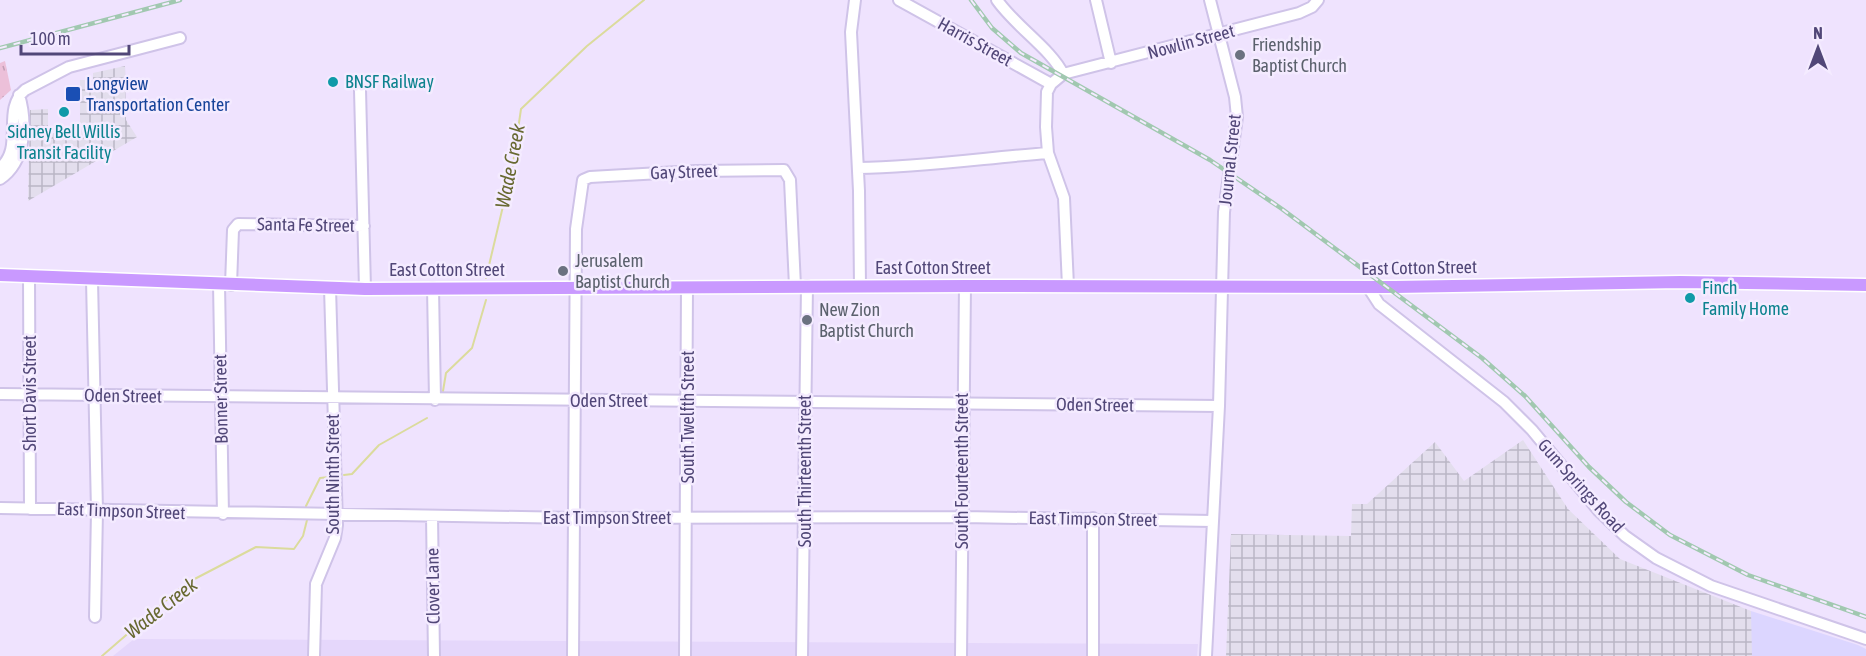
<svg xmlns="http://www.w3.org/2000/svg" width="1866" height="656" font-family="'Asap Condensed',sans-serif">
<style>
.residential{fill:#e5d7fb}
.commercial{fill:#dcd6ff}
.industrial{fill:url(#industrial-grid)}
.grass{fill:url(#grass-tufts)}
.lines{fill:none;stroke-linecap:round;stroke-linejoin:round}
.stream{stroke:#dbdb9c;stroke-width:2}
.minor-casing{stroke:#cfc3e8;stroke-width:14}
.major-casing{stroke:#fff;stroke-width:15}
.minor{stroke:#fff;stroke-width:10}
.major{stroke:#c999ff;stroke-width:12}
.rail-casing{stroke:#a1c8b0;stroke-width:4.5}
.rail{stroke:#f4ebff;stroke-width:2;stroke-dasharray:7;stroke-linecap:butt}
.worship-dot{fill:#6b7280;stroke:#f4ebff;stroke-width:2}
.culture-dot{fill:#0f9aa8;stroke:#f4ebff;stroke-width:2}
.transit-dot{fill:#1a4fb4;stroke:#f4ebff;stroke-width:2}
.labels{text-anchor:middle;stroke-width:5;stroke-linejoin:round;paint-order:stroke}
.street-label{font-size:18px;fill:#514778;stroke:#f4ebff}
.worship-label{font-size:18px;fill:#5b616d;stroke:#f4ebff;text-anchor:start}
.culture-label{font-size:18px;fill:#0d838f;stroke:#f4ebff;text-anchor:start}
.transit-label{font-size:18px;fill:#164399;stroke:#f4ebff;text-anchor:start}
.water-label{font-size:20px;font-style:italic;fill:#686931;stroke:#f4ebff}
</style>
<defs>
<pattern id="industrial-grid" width="8" height="8" patternUnits="userSpaceOnUse" patternTransform="scale(1.5)"><rect width="8" height="8" fill="#e3deed"/><path d="M0 4h8M4 0v8" fill="none" stroke="#bab6c5"/></pattern>
<pattern id="grass-tufts" width="24" height="20" patternUnits="userSpaceOnUse" patternTransform="scale(1.5)"><rect width="24" height="20" fill="#ecc0d9"/><path d="M3 7l-1-3M5 7V3M7 7l1-3M15 17l-1-3M17 17v-4M19 17l1-3" fill="none" stroke="#c29eb5"/></pattern>
</defs>
<rect width="100%" height="100%" fill="#efe3fe"/>
<path class="residential" d="M 134,639 L 1198,644 L 1197,656 L 113,656 Z"/>
<path class="commercial" d="M 1751,611 L 1858,645 L 1866,649 L 1866,656 L 1751,656 Z"/>
<path class="industrial" d="M 125,66 L 126,120 L 137,137 L 28,201 L 30,110 L 48,109 L 48,133 L 80,133 L 80,80 L 93,80 L 93,73 Z
M 1523,440 L 1568,509 L 1620,559 L 1751,611 L 1752,656 L 1226,656 L 1231,534 L 1351,536 L 1352,504 L 1367,504 L 1435,442 L 1464,481 Z"/>
<path class="grass" d="M 5,61 L 11,90 L 0,100 L 0,63 Z"/>
<g class="lines">
<path class="stream" d="M 486,278 L 513,164 L 521,109 L 587,46 L 644,0
M 443,391 L 446,373 L 472,348 L 486,300
M 344,475 L 352,474 L 379,445 L 427,418
M 306,506 L 320,478 L 329,477
M 102,656 L 185,584 L 256,547 L 294,549 L 303,536 L 307,520"/>
<g class="minor-casing">
<path id="minor" d="M 855,0 L 851,32 L 859,191 L 860,286
M 899,0 L 1051,84
M 997,0 C 1015,26 1052,50 1063,74
M 1096,0 L 1111,63
M 360,90 L 365,289
M 0,168 C 25,147 1,110 25,90 L 69,67 L 180,38
M 858,168 C 922,167 984,158 1048,153
M 0,179 C 26,162 27,122 19,95
M 29,277 L 30,509
M 92,280 L 97,511 L 95,617
M 219,284 L 223,514
M 231,285 L 233,230 L 238,224 L 364,226
M 1068,286 L 1064,198 L 1048,153 L 1046,127 L 1047,92 L 1051,84 L 1063,74 L 1299,13 L 1312,7 L 1318,0
M 1368,287 L 1379,304 L 1504,402 L 1532,430 L 1599,511 L 1625,536 L 1656,558 L 1711,586 L 1866,639
M 433,288 L 435,400
M 0,394 L 1219,406
M 0,508 L 574,518 L 963,517 L 1213,521
M 432,516 L 434,656
M 314,656 L 316,584 L 335,538 L 337,525 L 330,288
M 573,656 L 576,229 L 583,180 L 590,177 L 696,171 L 784,170 L 790,180 L 795,286
M 685,656 L 687,287
M 802,656 L 807,286
M 961,656 L 965,286
M 1093,656 L 1093,518
M 1206,656 L 1219,406 L 1224,212 L 1237,117 L 1235,97 L 1210,0"/>
</g>
<g class="major-casing">
<path id="major" d="M 0,275 L 365,289 L 965,286 L 1395,287 L 1680,282 L 1866,285"/>
</g>
<use href="#minor" class="minor"/>
<use href="#major" class="major"/>
<g class="rail-casing">
<path id="rail" d="M 971,0 L 992,28 L 1021,53 L 1210,160 L 1282,209 L 1482,358 L 1525,396 L 1589,467 L 1626,502 L 1670,535 L 1748,575 L 1866,617
M 0,48 L 180,0"/>
</g>
<use href="#rail" class="rail"/>
</g>
<g class="worship-dot">
<circle cx="1240" cy="55" r="6"/>
<circle cx="563" cy="271" r="6"/>
<circle cx="807" cy="320" r="6"/>
</g>
<g class="culture-dot">
<circle cx="333" cy="82" r="6"/>
<circle cx="64" cy="112" r="6"/>
<circle cx="1690" cy="298" r="6"/>
</g>
<rect class="transit-dot" x="65" y="86" width="16" height="16" rx="3"/>
<g class="labels">
<g class="street-label">
<text transform="translate(975 42) rotate(29)" y="6">Harris Street</text>
<text transform="translate(1191 42) rotate(-15)" y="6">Nowlin Street</text>
<text transform="translate(1230 160) rotate(-84)" y="6">Journal Street</text>
<text transform="translate(684 172) rotate(-2)" y="6">Gay Street</text>
<text transform="translate(306 225) rotate(1)" y="6">Santa Fe Street</text>
<text x="933" y="274">East Cotton Street</text>
<text transform="translate(1419 268) rotate(-1)" y="6">East Cotton Street</text>
<text x="447" y="276">East Cotton Street</text>
<text transform="translate(30 393) rotate(-90)" y="6">Short Davis Street</text>
<text transform="translate(123 396) rotate(1)" y="6">Oden Street</text>
<text transform="translate(221 399) rotate(-91)" y="6">Bonner Street</text>
<text x="609" y="407">Oden Street</text>
<text transform="translate(1095 405) rotate(1)" y="6">Oden Street</text>
<text transform="translate(688 417) rotate(-90)" y="6">South Twelfth Street</text>
<text transform="translate(805 471) rotate(-90)" y="6">South Thirteenth Street</text>
<text transform="translate(962 471) rotate(-90)" y="6">South Fourteenth Street</text>
<text transform="translate(333 474) rotate(-90)" y="6">South Ninth Street</text>
<text transform="translate(1581 486) rotate(48)" y="6">Gum Springs Road</text>
<text transform="translate(121 511) rotate(2)" y="6">East Timpson Street</text>
<text x="607" y="524">East Timpson Street</text>
<text transform="translate(1093 519) rotate(1)" y="6">East Timpson Street</text>
<text transform="translate(433 586) rotate(-91)" y="6">Clover Lane</text>
</g>
<g class="worship-label">
<text x="1252" y="51">Friendship<tspan x="1252" dy="21">Baptist Church</tspan></text>
<text x="575" y="267">Jerusalem<tspan x="575" dy="21">Baptist Church</tspan></text>
<text x="819" y="316">New Zion<tspan x="819" dy="21">Baptist Church</tspan></text>
</g>
<g class="culture-label">
<text x="345" y="88">BNSF Railway</text>
<text x="64" y="138" text-anchor="middle">Sidney Bell Willis<tspan x="64" dy="21">Transit Facility</tspan></text>
<text x="1702" y="294">Finch<tspan x="1702" dy="21">Family Home</tspan></text>
</g>
<g class="transit-label">
<text x="86" y="90">Longview<tspan x="86" dy="21">Transportation Center</tspan></text>
</g>
<g class="water-label">
<text transform="translate(510 166) rotate(-79)" y="7">Wade Creek</text>
<text transform="translate(161 608) rotate(-38)" y="7">Wade Creek</text>
</g>
</g>
<g transform="translate(1818 48)" stroke="#f4ebff" stroke-width="4.5" paint-order="stroke">
<path d="M0-4.5L10 22L0 15L-10 22Z" fill="#514778"/>
<text y="-9" font-size="16" font-weight="bold" text-anchor="middle" fill="#514778">N</text>
</g>
<path d="M21 45v9h108v-9" fill="none" stroke="#514778" stroke-width="3"/>
<text x="30" y="45" font-size="18" fill="#514778" stroke="#f4ebff" stroke-width="4.5" paint-order="stroke">100 m</text>
</svg>
